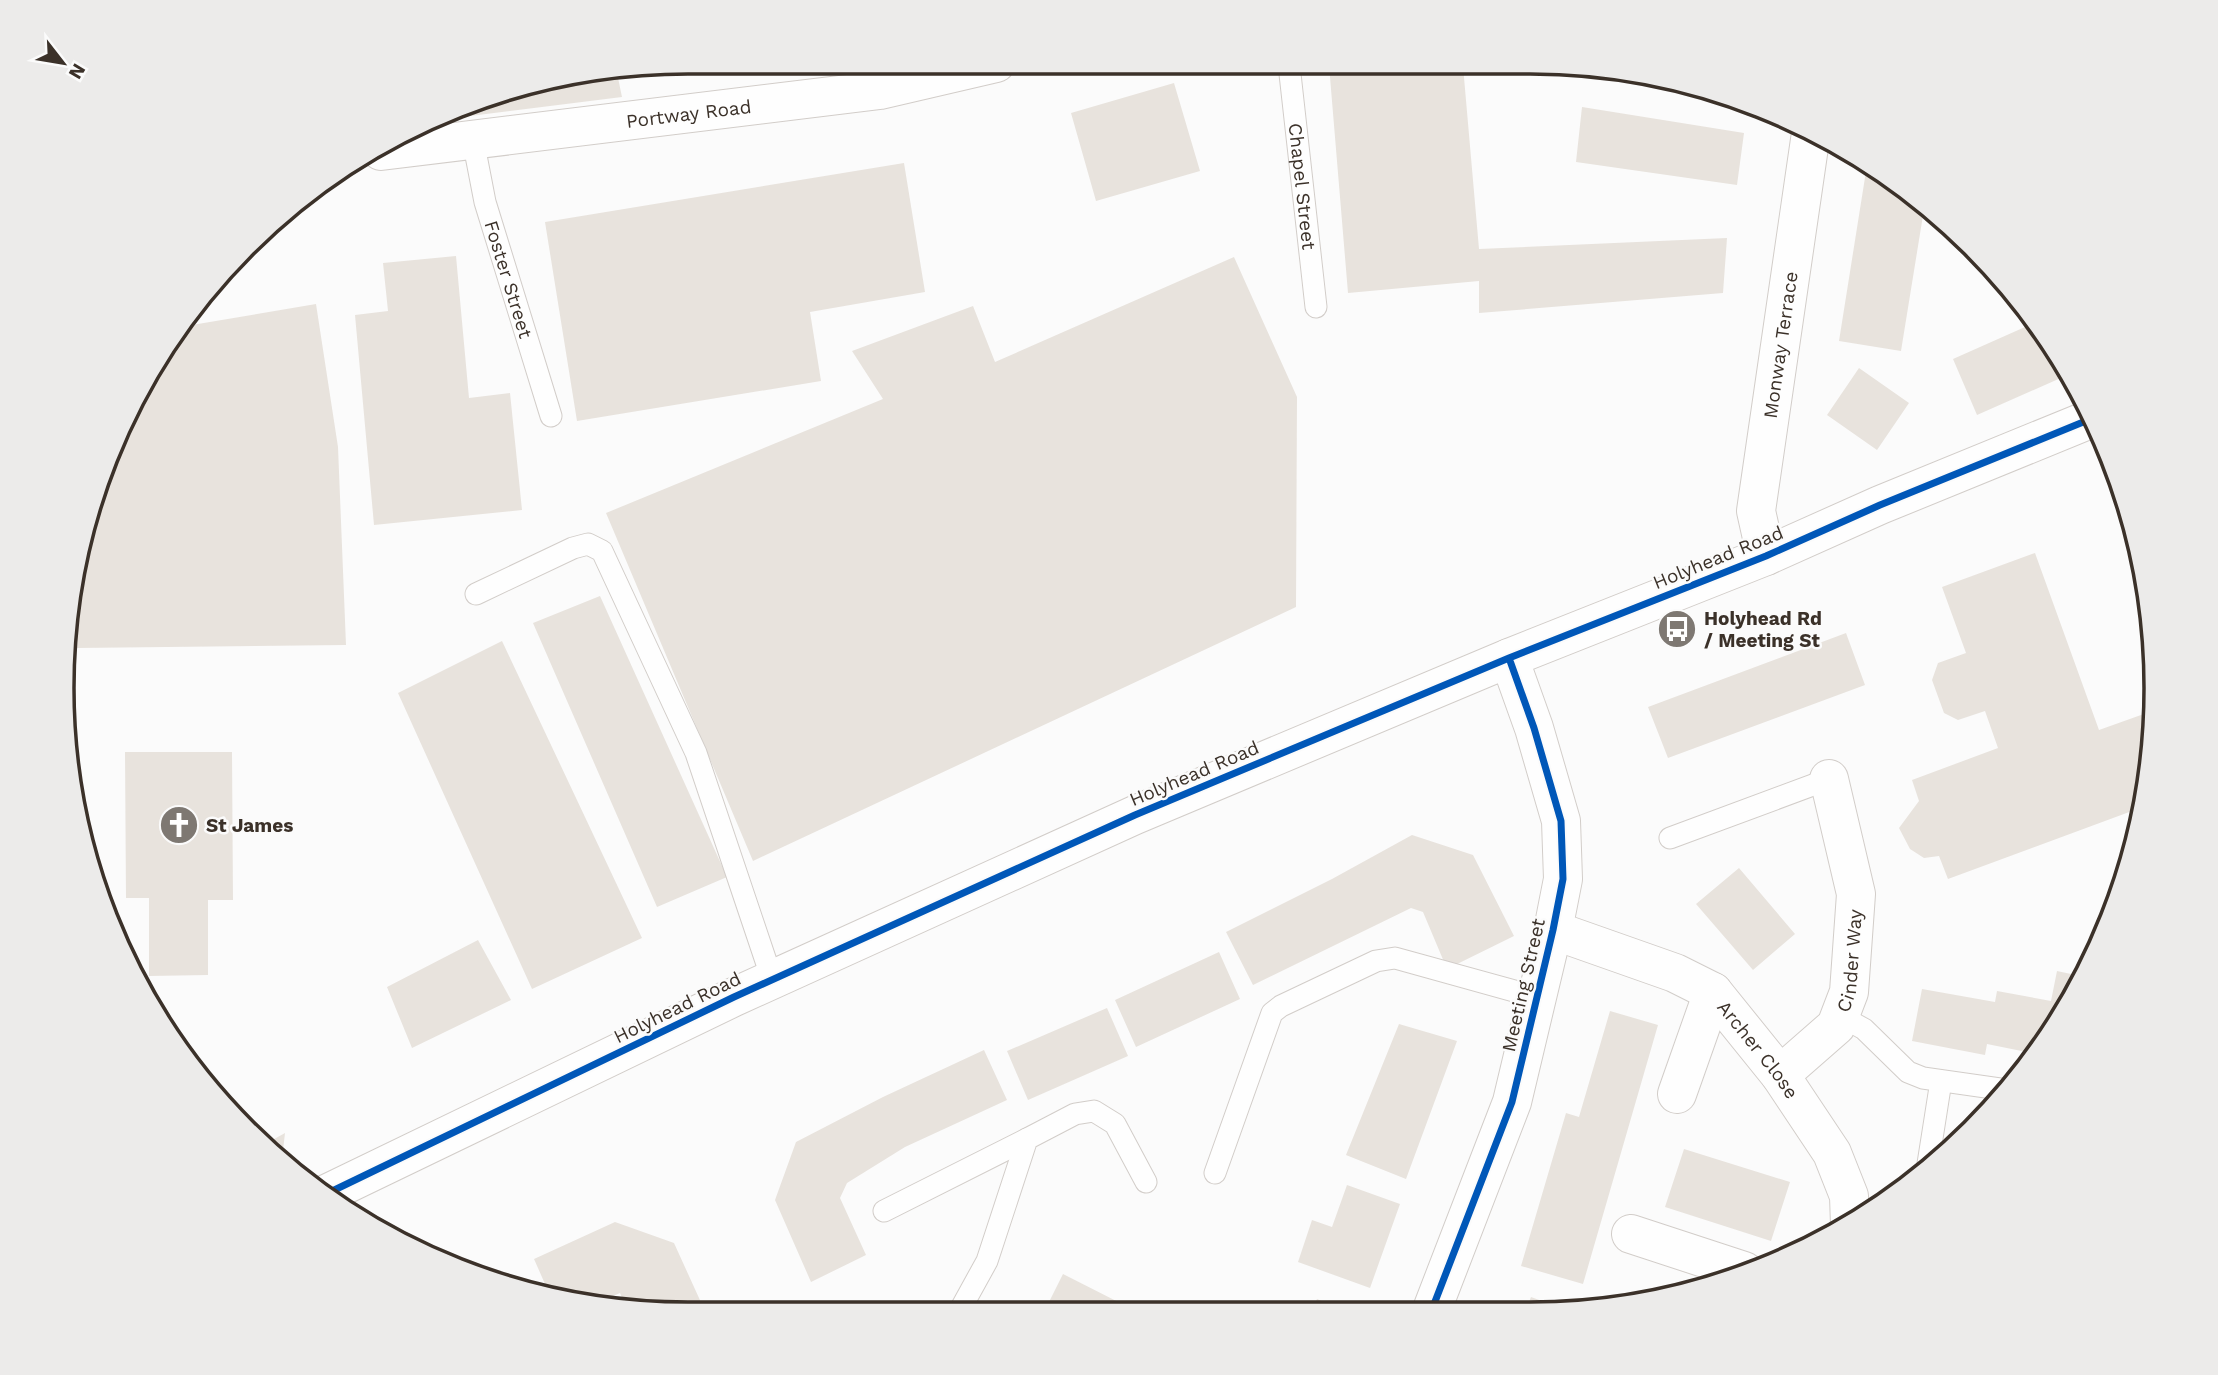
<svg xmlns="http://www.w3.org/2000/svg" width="2218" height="1375" font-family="'Work Sans',sans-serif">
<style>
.building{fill:#e8e3dd}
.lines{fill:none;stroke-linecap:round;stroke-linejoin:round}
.lane-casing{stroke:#d2cdc9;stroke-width:23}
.street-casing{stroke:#d2cdc9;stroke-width:40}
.secondary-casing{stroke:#d2cdc9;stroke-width:40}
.lane{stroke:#fefefe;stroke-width:21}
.street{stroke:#fefefe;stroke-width:38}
.secondary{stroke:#fefefe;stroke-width:38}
.cycleway-casing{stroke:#fbfbfb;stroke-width:11}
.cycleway{stroke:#0057b8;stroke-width:7}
.labels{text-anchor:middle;stroke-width:5;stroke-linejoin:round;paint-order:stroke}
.street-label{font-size:19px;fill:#3b3129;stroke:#fbfbfb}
.poi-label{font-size:19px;font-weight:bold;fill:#3b3129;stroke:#fbfbfb;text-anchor:start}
.rim{fill:none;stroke:#3b3129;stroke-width:3.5}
</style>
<rect width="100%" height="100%" fill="#fbfbfb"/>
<path class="building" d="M 1329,65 L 1463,66 L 1479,249 L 1727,238 L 1723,293 L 1479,313 L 1479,281 L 1348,293 Z
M 617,73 L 622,97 L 438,120 L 487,94 Z
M 1174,83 L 1200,171 L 1096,201 L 1071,113 Z
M 1582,107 L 1744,133 L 1737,185 L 1576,162 Z
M 904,163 L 925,292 L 810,312 L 821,381 L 577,421 L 545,222 Z
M 1867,165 L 1911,190 L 1925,203 L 1901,351 L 1839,341 Z
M 456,256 L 469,398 L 510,393 L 522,510 L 374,525 L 355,315 L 388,311 L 383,263 Z
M 1234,257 L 1297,397 L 1296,607 L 753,861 L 606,513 L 883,399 L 852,351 L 973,306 L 995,362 Z
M 316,304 L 338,447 L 346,645 L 77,648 L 76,596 L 94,487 L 180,327 Z
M 2036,322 L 2072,373 L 1977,415 L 1953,359 Z
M 1859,368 L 1909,403 L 1877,450 L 1827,415 Z
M 2035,553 L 2099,730 L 2155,710 L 2155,728 L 2139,829 L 2132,811 L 1948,879 L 1939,856 L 1924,858 L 1910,849 L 1899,828 L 1919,801 L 1912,780 L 1998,748 L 1985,711 L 1958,720 L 1944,713 L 1932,680 L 1938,663 L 1966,653 L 1942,587 Z
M 600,596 L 727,877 L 657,907 L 533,623 Z
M 1846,633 L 1865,685 L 1668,758 L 1648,707 Z
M 502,641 L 642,938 L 532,989 L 398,693 Z
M 125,752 L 232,752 L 233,900 L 208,900 L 208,975 L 149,976 L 149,898 L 126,898 Z
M 1412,835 L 1473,855 L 1514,936 L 1447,969 L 1423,912 L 1411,908 L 1253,985 L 1226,932 L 1332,879 Z
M 1739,868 L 1795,934 L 1753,970 L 1696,904 Z
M 478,940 L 511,1000 L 412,1048 L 387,987 Z
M 1219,952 L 1240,999 L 1136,1047 L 1115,1000 Z
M 2057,971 L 2085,977 L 2051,1031 L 2046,1030 L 2044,1042 L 2037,1054 L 1987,1044 L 1985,1055 L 1912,1041 L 1922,989 L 1995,1002 L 1997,991 L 2051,1001 Z
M 1107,1008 L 1128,1056 L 1028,1100 L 1007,1051 Z
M 1610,1011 L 1658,1025 L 1583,1284 L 1521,1266 L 1566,1113 L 1579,1117 Z
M 1399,1024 L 1457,1041 L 1406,1179 L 1346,1155 Z
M 984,1050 L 1007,1100 L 905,1147 L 847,1183 L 840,1198 L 866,1255 L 811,1282 L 775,1200 L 796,1142 L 883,1097 Z
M 285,1133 L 282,1159 L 267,1143 Z
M 1684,1149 L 1790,1182 L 1771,1241 L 1665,1207 Z
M 1347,1185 L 1400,1204 L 1370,1288 L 1298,1262 L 1312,1220 L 1332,1227 Z
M 615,1222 L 674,1243 L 704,1309 L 627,1309 L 620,1293 L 593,1305 L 549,1293 L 534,1259 Z
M 1063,1274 L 1136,1311 L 1045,1310 Z
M 1531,1297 L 1572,1312 L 1525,1312 Z
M 1317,1299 L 1345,1311 L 1311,1311 Z"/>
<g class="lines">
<g class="lane-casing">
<g id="lane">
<path id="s1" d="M 1289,65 L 1316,307"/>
<path id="s2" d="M 473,140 L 485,202 L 551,416"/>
<path d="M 476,594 L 573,548 L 588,544 L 602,551 L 696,753 L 772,979"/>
<path d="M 1670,838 L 1829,779"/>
<path d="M 1836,1026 L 1853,1023 L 1864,1029 L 1908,1072 L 1923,1078 L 2007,1090"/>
<path d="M 1927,1170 L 1941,1081"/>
<path d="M 1215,1173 L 1272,1013 L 1281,1006 L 1376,961 L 1395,958 L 1536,997"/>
<path d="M 884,1211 L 1027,1139"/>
<path d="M 960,1310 L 987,1261 L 1027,1139 L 1075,1114 L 1094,1111 L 1115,1124 L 1146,1182"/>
</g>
</g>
<g class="street-casing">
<g id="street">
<path id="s3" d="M 381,151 L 880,90 L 996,63"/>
<path id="s4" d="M 1766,556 L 1756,511 L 1811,133"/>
<path id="s5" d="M 1553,930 L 1675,973 L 1713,992 L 1780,1075 L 1832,1153 L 1849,1196 L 1850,1225"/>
<path id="s6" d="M 1780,1075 L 1836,1026 L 1849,992 L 1856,894 L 1829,779"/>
<path d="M 1677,1094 L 1713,992"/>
<path d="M 1631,1234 L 1744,1271"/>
<path d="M 1431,1312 L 1512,1102 L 1553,930 L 1563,879 L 1561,821 L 1534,728 L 1509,658"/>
</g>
</g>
<g class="secondary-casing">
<path id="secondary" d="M 324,1195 L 734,997 L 1135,815 L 1509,658 L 1766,556 L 1880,505 L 2093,418"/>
</g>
<use href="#lane" class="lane"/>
<use href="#street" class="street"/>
<use href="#secondary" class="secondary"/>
<g class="cycleway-casing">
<path id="cycleway" d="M 324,1195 L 734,997 L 1135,815 L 1509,658 L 1766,556 L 1880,505 L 2093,418
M 1431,1312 L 1512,1102 L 1553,930 L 1563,879 L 1561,821 L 1534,728 L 1509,658"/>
</g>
<use href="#cycleway" class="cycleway"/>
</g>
<defs>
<g id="bus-disc" transform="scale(2.0125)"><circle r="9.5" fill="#7e7872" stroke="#fbfbfb"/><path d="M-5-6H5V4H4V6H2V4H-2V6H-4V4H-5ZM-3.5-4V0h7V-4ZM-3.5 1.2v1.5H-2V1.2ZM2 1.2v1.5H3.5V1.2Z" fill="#fff"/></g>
<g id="church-disc" transform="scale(2.0125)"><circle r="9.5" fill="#7e7872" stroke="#fbfbfb"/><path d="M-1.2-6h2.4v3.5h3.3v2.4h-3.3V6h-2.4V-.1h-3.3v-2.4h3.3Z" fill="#fff"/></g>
</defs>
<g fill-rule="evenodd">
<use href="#bus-disc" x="1677" y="629"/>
<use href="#church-disc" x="179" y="825"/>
</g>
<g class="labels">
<g class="street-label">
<text dy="7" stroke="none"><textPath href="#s3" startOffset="310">Portway Road</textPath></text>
<text dy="7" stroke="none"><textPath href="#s1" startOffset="122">Chapel Street</textPath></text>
<text dy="7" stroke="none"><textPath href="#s2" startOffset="144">Foster Street</textPath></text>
<text dy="7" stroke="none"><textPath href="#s4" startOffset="214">Monway Terrace</textPath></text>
<text transform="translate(1718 557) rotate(-22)" y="7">Holyhead Road</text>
<text transform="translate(1194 773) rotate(-23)" y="7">Holyhead Road</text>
<text dy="7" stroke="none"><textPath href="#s6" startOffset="142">Cinder Way</textPath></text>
<text transform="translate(1523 985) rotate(-77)" y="7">Meeting Street</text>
<text transform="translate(677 1007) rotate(-26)" y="7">Holyhead Road</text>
<text dy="7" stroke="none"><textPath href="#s5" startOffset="245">Archer Close</textPath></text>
</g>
<g class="poi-label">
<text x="1704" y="625">Holyhead Rd<tspan x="1704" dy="22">/ Meeting St</tspan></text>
<text x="206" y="832">St James</text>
</g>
</g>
<path d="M0 0H2218V1375H0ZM688 74H1530A614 614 0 0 1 2144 688V688A614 614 0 0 1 1530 1302H688A614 614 0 0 1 74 688V688A614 614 0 0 1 688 74Z" fill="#ecebea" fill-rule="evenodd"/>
<path class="rim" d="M688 74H1530A614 614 0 0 1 2144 688V688A614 614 0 0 1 1530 1302H688A614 614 0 0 1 74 688V688A614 614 0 0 1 688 74Z"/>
<g transform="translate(63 63) rotate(121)" stroke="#fbfbfb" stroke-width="5" paint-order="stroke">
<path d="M0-5L12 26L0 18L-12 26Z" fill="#3b3129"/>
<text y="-10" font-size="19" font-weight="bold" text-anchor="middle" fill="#3b3129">N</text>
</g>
</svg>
